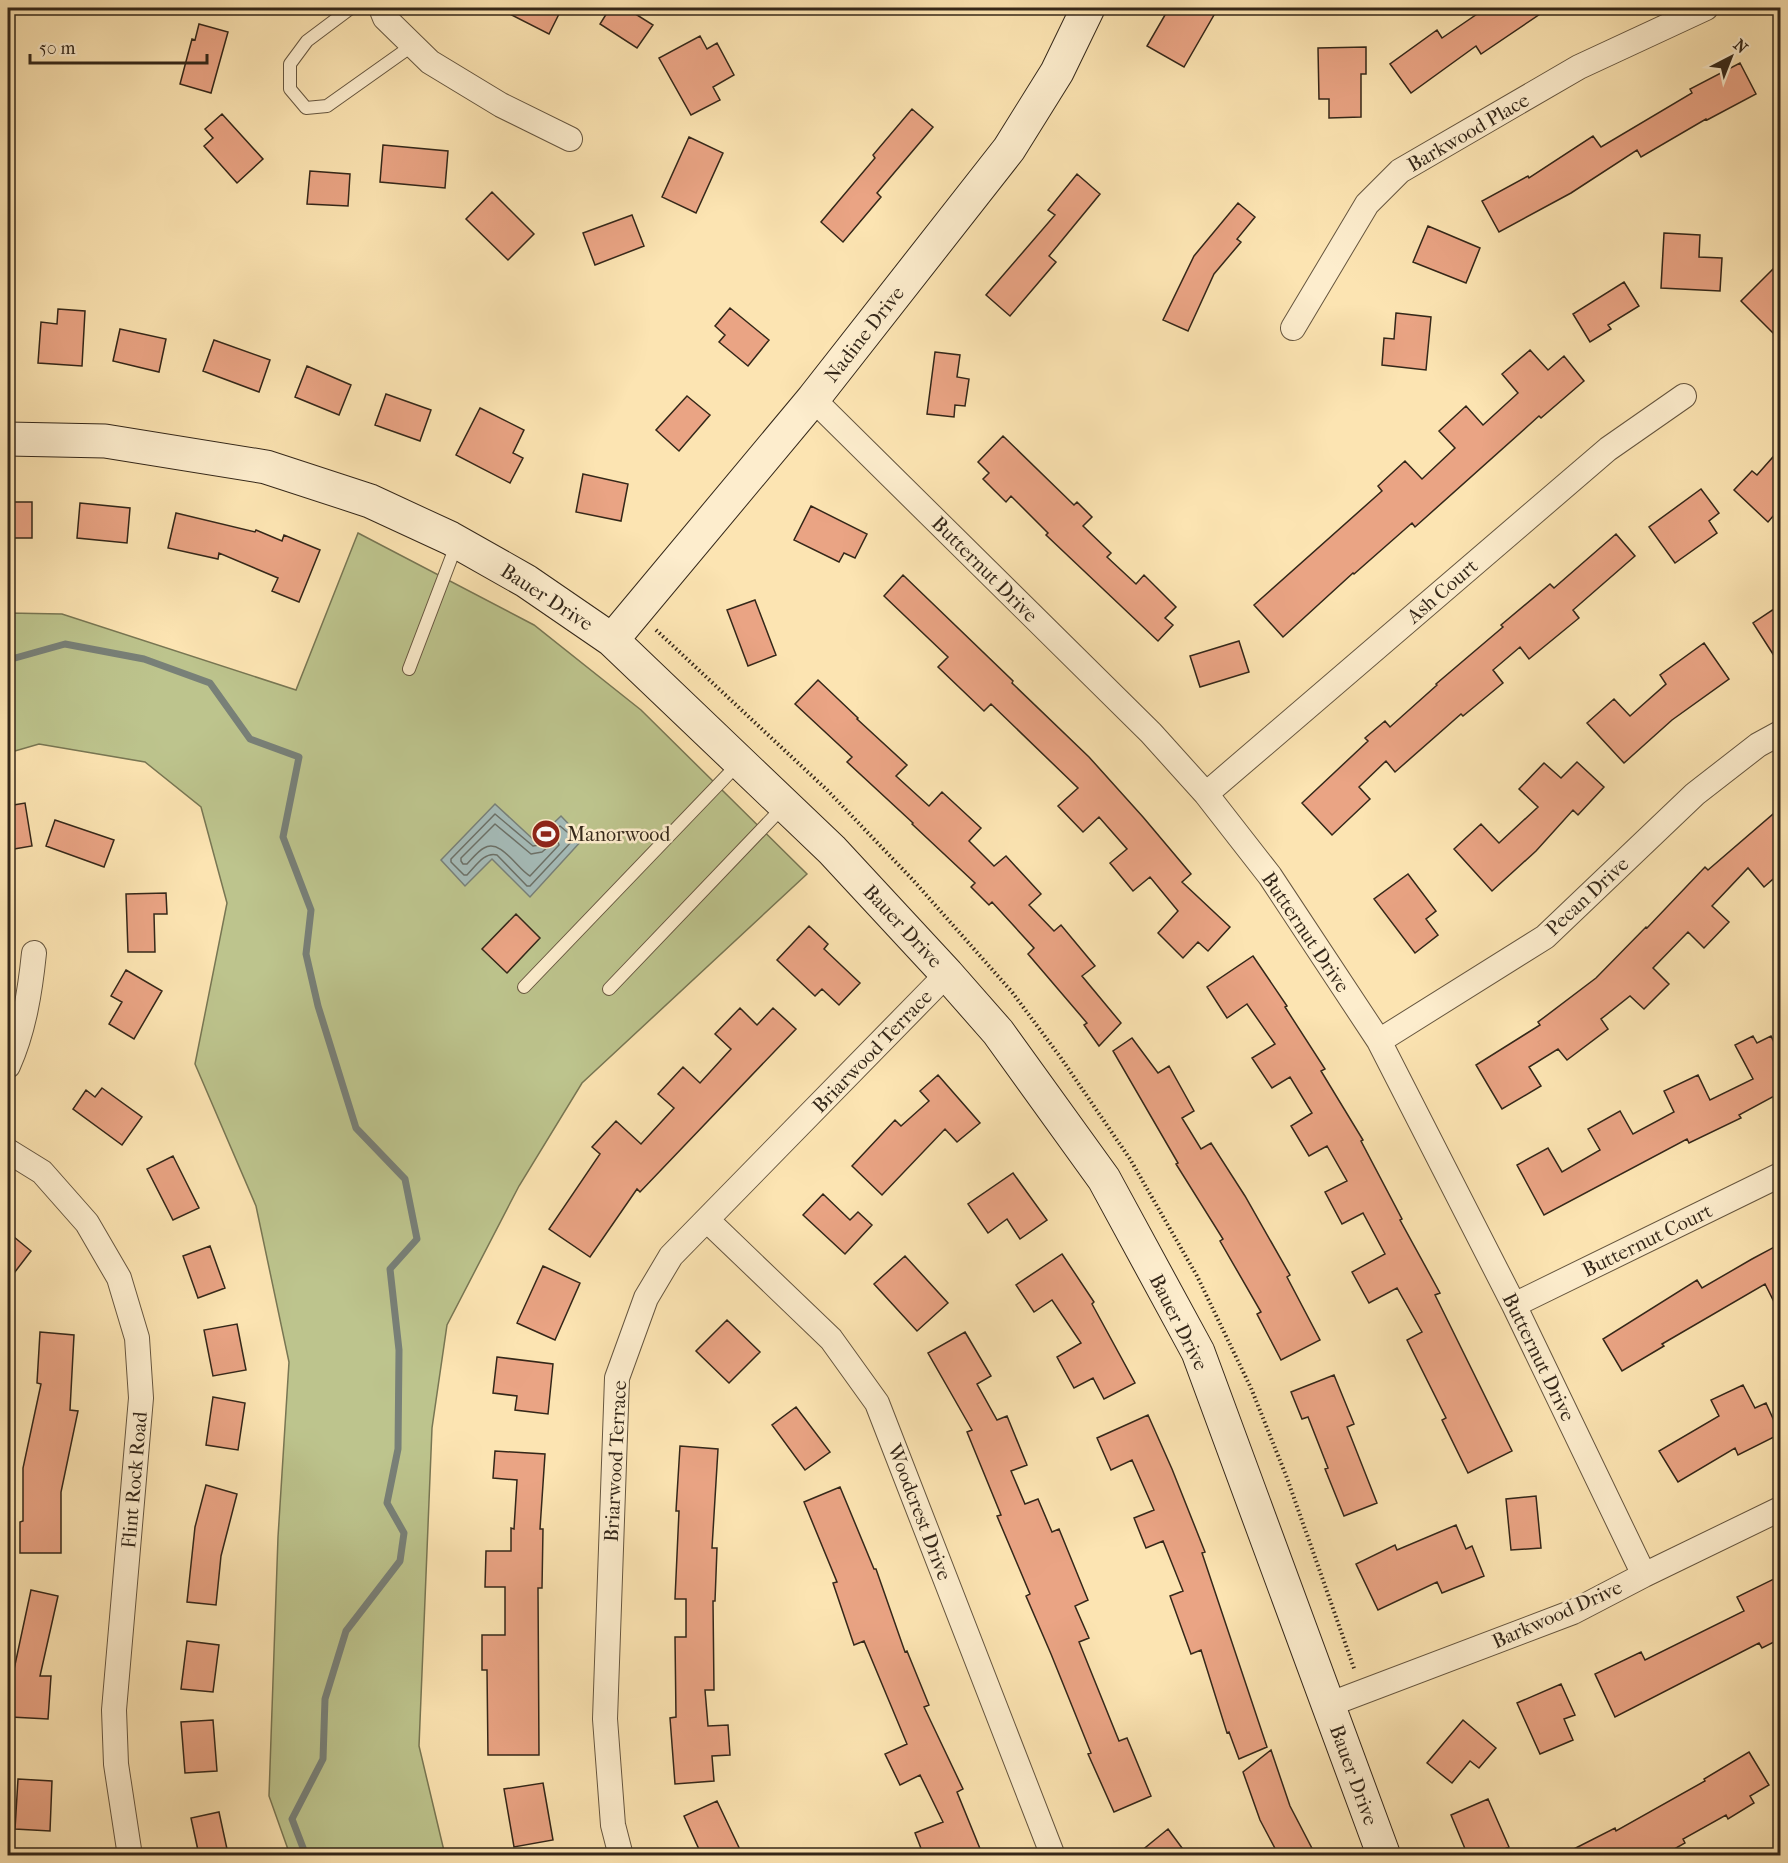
<svg xmlns="http://www.w3.org/2000/svg" width="1788" height="1863" font-family="'IM FELL French Canon',serif">
<style>
.green{fill:#bdc48d;stroke:#787653;stroke-width:1.5}
.water{fill:#a5bbb8;stroke:#788078;stroke-width:1.5}
.lines{fill:none;stroke-linecap:round;stroke-linejoin:round}
.shore{stroke:#6c7168;stroke-width:1.5}
.stream{stroke:#788078;stroke-width:7}
.building{fill:#eaa484;stroke:#342719;stroke-width:1.5}
.lane-casing{stroke:#66563f;stroke-width:14}
.street-casing{stroke:#66563f;stroke-width:26}
.secondary-casing{stroke:#342719;stroke-width:35}
.path{stroke:#342719;stroke-width:4;stroke-dasharray:1.5 3;stroke-linecap:butt}
.lane{stroke:#fdedcd;stroke-width:12}
.street{stroke:#fdedcd;stroke-width:24}
.secondary{stroke:#fdedcd;stroke-width:33}
.labels{text-anchor:middle;stroke-width:5;stroke-linejoin:round;paint-order:stroke}
.street-label{font-size:20px;fill:#342719;stroke:#fdedcd}
.poi-label{font-size:20px;fill:#342719;stroke:#fdedcd;text-anchor:start}
</style>
<rect width="100%" height="100%" fill="#fce4b2"/>
<filter id="stains"><feTurbulence type="fractalNoise" baseFrequency=".00333" numOctaves="4"/><feColorMatrix values="0 0 0 0 .2 0 0 0 0 .09 0 0 0 0 .02 0 0 0 .5 -.17"/></filter>
<radialGradient id="worn" r=".72"><stop offset=".6" stop-color="#630" stop-opacity="0"/><stop offset="1" stop-color="#630" stop-opacity=".3"/></radialGradient>
<path class="green" d="M 358,533 L 534,625 L 641,710 L 807,874 L 582,1083 L 519,1186 L 447,1325 L 432,1428 L 419,1746 L 445,1855 L 290,1855 L 269,1796 L 278,1537 L 289,1362 L 256,1206 L 195,1064 L 227,903 L 201,807 L 145,762 L 39,744 L 8,753 L 8,613 L 62,614 L 296,690 Z"/>
<path class="water" d="M 495,804 L 535,841 L 561,816 L 583,839 L 530,897 L 492,859 L 465,886 L 441,860 Z"/>
<g class="lines">
<path class="shore" d="M 495,814 L 533,846 L 539,845 L 560,826 L 573,837 L 573,840 L 530,886 L 527,886 L 497,855 C 485,851 475,867 467,875 L 464,875 L 451,862 L 451,859 Z
M 495,824 L 531,854 L 542,852 L 555,841 L 558,842 L 559,845 L 530,876 C 517,869 501,838 484,848 C 478,851 472,859 467,864 L 463,864 L 461,861 L 461,858 Z"/>
<path class="stream" d="M 8,660 L 65,644 L 144,659 L 210,683 L 250,739 L 299,757 L 283,837 L 311,910 L 306,954 L 318,1006 L 356,1128 L 405,1179 L 417,1239 L 390,1269 L 399,1350 L 398,1449 L 387,1503 L 404,1533 L 400,1561 L 346,1631 L 325,1699 L 323,1759 L 292,1819 L 305,1853 L 309,1856"/>
</g>
<path class="building" d="M 498,8 L 562,8 L 549,34 Z
M 610,8 L 626,8 L 653,25 L 637,48 L 600,24 Z
M 1169,8 L 1218,8 L 1184,67 L 1147,46 Z
M 1486,8 L 1549,8 L 1481,54 L 1476,46 L 1411,93 L 1390,64 L 1437,30 L 1442,38 Z
M 199,24 L 228,32 L 211,93 L 180,84 L 192,39 L 195,40 Z
M 700,36 L 707,49 L 717,43 L 734,75 L 713,87 L 720,100 L 691,115 L 659,58 Z
M 1366,47 L 1366,74 L 1361,74 L 1361,117 L 1329,118 L 1329,99 L 1319,99 L 1318,48 Z
M 1740,63 L 1756,94 L 1707,120 L 1706,119 L 1641,157 L 1637,150 L 1571,193 L 1499,232 L 1482,201 L 1528,176 L 1529,178 L 1593,136 L 1601,147 L 1692,93 L 1690,89 Z
M 912,109 L 933,127 L 877,193 L 881,197 L 843,242 L 821,222 L 875,158 L 873,155 Z
M 222,114 L 263,159 L 237,183 L 204,146 L 213,138 L 205,129 Z
M 689,137 L 723,153 L 696,213 L 662,197 Z
M 383,145 L 448,151 L 445,188 L 380,182 Z
M 310,171 L 350,174 L 348,206 L 307,204 Z
M 1077,174 L 1100,194 L 1049,256 L 1056,262 L 1010,316 L 986,295 L 1055,215 L 1048,210 Z
M 492,192 L 534,234 L 508,260 L 466,219 Z
M 1238,203 L 1255,217 L 1237,239 L 1241,242 L 1214,274 L 1188,331 L 1163,320 L 1194,256 Z
M 632,215 L 644,246 L 595,265 L 583,233 Z
M 1428,226 L 1480,248 L 1466,283 L 1413,262 Z
M 1664,233 L 1700,235 L 1699,257 L 1722,258 L 1720,291 L 1661,288 Z
M 1780,262 L 1780,340 L 1741,301 Z
M 1624,282 L 1639,306 L 1608,325 L 1611,329 L 1590,342 L 1573,314 Z
M 730,308 L 769,340 L 748,366 L 719,342 L 725,335 L 715,326 Z
M 58,309 L 85,311 L 82,366 L 38,363 L 41,322 L 57,324 Z
M 1396,313 L 1431,317 L 1426,370 L 1382,365 L 1384,338 L 1394,339 Z
M 120,329 L 166,339 L 159,372 L 113,361 Z
M 214,340 L 270,360 L 259,392 L 203,371 Z
M 1530,350 L 1548,370 L 1564,356 L 1584,381 L 1541,418 L 1539,416 L 1415,527 L 1412,523 L 1354,574 L 1353,573 L 1283,637 L 1254,605 L 1382,491 L 1378,486 L 1405,461 L 1422,479 L 1455,448 L 1439,431 L 1466,406 L 1483,425 L 1518,393 L 1502,374 Z
M 935,352 L 960,355 L 957,377 L 969,379 L 965,406 L 955,405 L 954,417 L 927,414 Z
M 307,366 L 351,385 L 339,415 L 295,397 Z
M 386,394 L 431,410 L 420,441 L 375,425 Z
M 687,396 L 710,415 L 679,451 L 656,430 Z
M 480,408 L 524,430 L 513,453 L 523,458 L 510,483 L 456,455 Z
M 1003,436 L 1074,505 L 1077,502 L 1092,517 L 1083,526 L 1111,553 L 1107,557 L 1136,584 L 1144,575 L 1176,607 L 1165,618 L 1173,625 L 1158,641 L 1046,535 L 1048,533 L 1011,496 L 1006,502 L 983,479 L 989,473 L 978,462 Z
M 1780,449 L 1780,508 L 1768,522 L 1734,490 L 1752,471 L 1757,475 Z
M 583,474 L 628,484 L 621,521 L 576,512 Z
M 1701,489 L 1719,513 L 1709,521 L 1717,533 L 1675,563 L 1649,527 Z
M 8,502 L 32,502 L 32,538 L 8,538 Z
M 80,503 L 130,508 L 127,543 L 77,538 Z
M 811,506 L 867,534 L 855,558 L 844,553 L 839,562 L 794,540 Z
M 176,513 L 255,532 L 256,530 L 282,541 L 284,535 L 320,550 L 299,602 L 272,591 L 278,578 L 219,553 L 218,559 L 168,548 Z
M 1616,534 L 1635,556 L 1573,610 L 1579,618 L 1529,659 L 1520,647 L 1493,670 L 1503,683 L 1463,716 L 1461,714 L 1395,772 L 1386,761 L 1359,787 L 1370,799 L 1332,835 L 1302,803 L 1368,741 L 1365,738 L 1385,721 L 1390,727 L 1437,685 L 1436,684 L 1503,627 L 1501,625 L 1550,584 L 1554,588 Z
M 903,575 L 1013,681 L 1012,683 L 1089,757 L 1143,817 L 1191,874 L 1182,882 L 1230,927 L 1208,951 L 1198,942 L 1183,958 L 1158,933 L 1178,911 L 1150,877 L 1133,891 L 1110,863 L 1127,849 L 1099,817 L 1083,832 L 1058,806 L 1078,788 L 991,704 L 984,711 L 938,667 L 948,657 L 884,596 Z
M 755,600 L 776,655 L 748,666 L 727,610 Z
M 1780,605 L 1780,665 L 1753,623 Z
M 1239,641 L 1249,672 L 1200,687 L 1190,656 Z
M 1704,643 L 1729,679 L 1672,720 L 1624,763 L 1587,723 L 1614,699 L 1630,716 L 1666,684 L 1660,675 Z
M 818,680 L 858,718 L 857,719 L 907,765 L 896,776 L 929,806 L 942,792 L 981,828 L 969,841 L 994,866 L 1006,856 L 1041,894 L 1029,905 L 1054,931 L 1061,925 L 1095,966 L 1082,976 L 1121,1023 L 1099,1046 L 1084,1025 L 1087,1023 L 1028,954 L 1034,948 L 992,902 L 989,905 L 971,887 L 975,883 L 912,824 L 913,823 L 847,762 L 852,757 L 795,704 Z
M 1577,762 L 1604,787 L 1578,815 L 1573,810 L 1536,851 L 1492,891 L 1454,849 L 1481,824 L 1499,843 L 1538,807 L 1519,789 L 1544,763 L 1561,778 Z
M 25,803 L 32,846 L 8,850 L 8,806 Z
M 1780,808 L 1780,873 L 1764,887 L 1748,868 L 1712,906 L 1729,922 L 1704,948 L 1688,932 L 1653,968 L 1669,984 L 1644,1009 L 1630,996 L 1601,1019 L 1608,1029 L 1567,1060 L 1558,1049 L 1529,1067 L 1541,1086 L 1502,1109 L 1476,1065 L 1540,1025 L 1538,1022 L 1596,978 L 1646,927 L 1647,928 L 1705,867 L 1708,870 Z
M 55,820 L 114,840 L 104,867 L 46,846 Z
M 1408,874 L 1436,911 L 1426,919 L 1438,935 L 1415,953 L 1374,899 Z
M 166,893 L 167,914 L 154,914 L 155,952 L 128,952 L 126,894 Z
M 516,914 L 540,938 L 507,973 L 482,949 Z
M 809,926 L 828,944 L 824,949 L 860,983 L 839,1005 L 822,989 L 815,996 L 777,960 Z
M 1253,956 L 1287,1006 L 1285,1007 L 1325,1069 L 1321,1071 L 1363,1140 L 1361,1141 L 1402,1219 L 1400,1220 L 1440,1293 L 1435,1295 L 1512,1451 L 1468,1473 L 1442,1420 L 1446,1418 L 1407,1340 L 1422,1332 L 1397,1288 L 1369,1303 L 1352,1272 L 1385,1254 L 1363,1213 L 1342,1224 L 1325,1192 L 1347,1181 L 1327,1146 L 1309,1156 L 1291,1126 L 1312,1113 L 1290,1077 L 1272,1088 L 1252,1058 L 1275,1044 L 1247,1004 L 1227,1018 L 1207,987 Z
M 126,970 L 162,991 L 134,1039 L 109,1024 L 122,1002 L 111,996 Z
M 740,1008 L 757,1025 L 773,1008 L 796,1029 L 640,1192 L 637,1189 L 590,1257 L 549,1229 L 600,1154 L 592,1147 L 616,1121 L 641,1144 L 674,1108 L 658,1094 L 683,1067 L 700,1083 L 731,1049 L 715,1034 Z
M 1753,1036 L 1757,1043 L 1771,1036 L 1780,1055 L 1780,1093 L 1739,1115 L 1741,1118 L 1689,1143 L 1687,1139 L 1544,1215 L 1517,1165 L 1548,1148 L 1562,1172 L 1600,1150 L 1588,1129 L 1620,1111 L 1633,1134 L 1674,1112 L 1664,1091 L 1698,1075 L 1710,1100 L 1753,1079 L 1735,1045 Z
M 1132,1038 L 1158,1073 L 1169,1066 L 1194,1111 L 1182,1118 L 1201,1149 L 1211,1143 L 1245,1196 L 1290,1275 L 1287,1277 L 1320,1340 L 1281,1360 L 1257,1314 L 1261,1312 L 1220,1241 L 1223,1239 L 1176,1164 L 1178,1163 L 1113,1051 Z
M 938,1075 L 980,1123 L 957,1142 L 945,1129 L 882,1195 L 852,1166 L 895,1120 L 901,1126 L 929,1101 L 920,1091 Z
M 102,1088 L 142,1117 L 122,1145 L 73,1109 L 86,1090 L 95,1097 Z
M 173,1156 L 199,1208 L 173,1220 L 147,1169 Z
M 1013,1173 L 1047,1220 L 1020,1239 L 1007,1219 L 988,1233 L 968,1204 Z
M 823,1194 L 850,1220 L 858,1212 L 872,1225 L 845,1254 L 803,1215 Z
M 8,1232 L 31,1251 L 8,1281 Z
M 1780,1244 L 1780,1314 L 1765,1284 L 1662,1344 L 1664,1346 L 1622,1371 L 1603,1339 L 1697,1280 L 1702,1288 L 1752,1259 Z
M 210,1246 L 225,1288 L 198,1298 L 183,1256 Z
M 1062,1254 L 1094,1302 L 1092,1304 L 1135,1383 L 1104,1399 L 1093,1378 L 1074,1388 L 1057,1357 L 1081,1343 L 1052,1300 L 1034,1312 L 1016,1285 Z
M 905,1256 L 948,1303 L 917,1331 L 874,1284 Z
M 543,1266 L 580,1283 L 555,1340 L 517,1323 Z
M 727,1320 L 760,1352 L 729,1383 L 696,1351 Z
M 237,1324 L 246,1370 L 213,1376 L 204,1330 Z
M 40,1332 L 74,1335 L 70,1410 L 78,1411 L 61,1492 L 61,1553 L 20,1553 L 20,1522 L 23,1521 L 23,1468 L 41,1384 L 37,1383 Z
M 965,1332 L 991,1376 L 977,1384 L 997,1420 L 1007,1416 L 1027,1465 L 1011,1471 L 1025,1504 L 1038,1499 L 1052,1532 L 1059,1529 L 1088,1600 L 1075,1606 L 1089,1638 L 1079,1642 L 1119,1741 L 1127,1738 L 1151,1796 L 1114,1812 L 1088,1754 L 1091,1753 L 1051,1654 L 1026,1596 L 1030,1594 L 997,1516 L 1001,1515 L 967,1432 L 972,1430 L 928,1353 Z
M 497,1357 L 553,1364 L 548,1414 L 515,1410 L 517,1396 L 493,1393 Z
M 1334,1375 L 1354,1424 L 1347,1427 L 1377,1503 L 1344,1516 L 1325,1469 L 1328,1468 L 1308,1417 L 1302,1419 L 1291,1392 Z
M 1743,1385 L 1755,1408 L 1766,1403 L 1780,1434 L 1738,1455 L 1735,1448 L 1678,1482 L 1659,1451 L 1719,1416 L 1711,1400 Z
M 213,1397 L 245,1403 L 238,1450 L 206,1445 Z
M 796,1407 L 830,1452 L 805,1470 L 772,1425 Z
M 1148,1415 L 1172,1469 L 1205,1552 L 1202,1553 L 1267,1747 L 1239,1759 L 1229,1732 L 1227,1733 L 1201,1650 L 1191,1654 L 1170,1596 L 1183,1591 L 1163,1541 L 1146,1548 L 1134,1518 L 1154,1510 L 1132,1460 L 1111,1470 L 1097,1438 Z
M 680,1446 L 718,1449 L 712,1548 L 717,1548 L 715,1601 L 713,1601 L 714,1690 L 705,1690 L 708,1726 L 728,1725 L 730,1755 L 712,1756 L 714,1781 L 675,1784 L 670,1718 L 676,1717 L 675,1637 L 686,1637 L 686,1599 L 675,1599 L 679,1511 L 676,1511 Z
M 495,1451 L 545,1454 L 540,1529 L 543,1529 L 542,1588 L 538,1588 L 539,1755 L 488,1755 L 487,1670 L 482,1670 L 482,1635 L 505,1635 L 505,1587 L 485,1587 L 486,1551 L 511,1551 L 511,1528 L 514,1529 L 517,1480 L 493,1478 Z
M 206,1485 L 237,1494 L 221,1556 L 216,1605 L 187,1602 L 195,1527 Z
M 840,1487 L 874,1569 L 876,1569 L 905,1652 L 907,1651 L 929,1705 L 924,1707 L 963,1789 L 957,1792 L 983,1856 L 924,1856 L 915,1833 L 943,1822 L 920,1775 L 900,1785 L 885,1754 L 907,1744 L 864,1641 L 854,1645 L 833,1583 L 837,1582 L 804,1502 Z
M 1536,1496 L 1541,1548 L 1511,1550 L 1506,1499 Z
M 1456,1525 L 1466,1549 L 1472,1546 L 1484,1576 L 1442,1593 L 1437,1582 L 1378,1610 L 1356,1564 L 1395,1545 L 1397,1550 Z
M 1780,1576 L 1780,1639 L 1762,1648 L 1759,1643 L 1615,1717 L 1595,1674 L 1641,1652 L 1645,1660 L 1744,1611 L 1737,1597 Z
M 31,1590 L 58,1596 L 40,1676 L 51,1676 L 48,1719 L 11,1717 L 13,1674 Z
M 187,1641 L 219,1645 L 213,1692 L 181,1689 Z
M 1561,1684 L 1575,1715 L 1564,1719 L 1573,1740 L 1540,1754 L 1517,1703 Z
M 213,1720 L 217,1771 L 185,1773 L 181,1722 Z
M 1463,1720 L 1496,1748 L 1479,1768 L 1470,1761 L 1452,1783 L 1427,1763 Z
M 1271,1750 L 1290,1806 L 1316,1856 L 1279,1856 L 1260,1820 L 1243,1772 Z
M 1749,1752 L 1769,1785 L 1750,1796 L 1754,1803 L 1728,1819 L 1726,1815 L 1683,1839 L 1685,1843 L 1662,1856 L 1560,1856 L 1615,1828 L 1616,1831 L 1705,1781 L 1704,1779 Z
M 18,1779 L 52,1781 L 50,1831 L 15,1829 Z
M 543,1783 L 553,1840 L 514,1847 L 504,1789 Z
M 1488,1799 L 1509,1847 L 1489,1856 L 1468,1856 L 1451,1815 Z
M 717,1801 L 743,1856 L 702,1856 L 684,1816 Z
M 219,1812 L 227,1849 L 199,1855 L 191,1818 Z
M 1168,1829 L 1188,1856 L 1135,1856 Z"/>
<g class="lines">
<g class="lane-casing">
<path id="lane" d="M 351,8 L 307,41 L 290,64 L 290,89 L 306,108 L 327,106 L 413,45
M 409,669 L 457,543
M 524,987 L 739,763
M 609,989 L 784,806"/>
</g>
<g class="street-casing">
<path id="street" d="M 381,8 L 385,18 L 430,62 L 501,105 L 570,139
M 1293,328 L 1367,204 L 1400,171 L 1579,67 L 1706,8
M 813,399 L 1151,733 L 1206,794 L 1270,876 L 1379,1041 L 1514,1305 L 1644,1575
M 1206,794 L 1608,449 L 1684,396
M 1379,1041 L 1545,937 L 1695,794 L 1758,745 L 1780,733
M 8,1066 C 24,1030 30,992 34,953
M 8,1151 L 42,1172 L 87,1223 L 119,1278 L 137,1338 L 141,1398 L 114,1710 L 116,1764 L 130,1856
M 707,1220 L 831,1339 L 877,1403 L 1053,1856
M 1514,1305 L 1780,1175
M 1328,1705 L 1573,1612 L 1644,1575 L 1780,1509
M 621,1856 L 613,1825 L 605,1719 L 617,1378 L 646,1298 L 671,1256 L 947,974"/>
</g>
<g class="secondary-casing">
<path id="secondary" d="M 8,439 L 105,441 L 266,467 L 370,501 L 450,538 L 526,581 L 612,640 L 832,850 L 947,974 L 998,1032 L 1104,1179 L 1198,1352 L 1384,1856
M 612,640 L 813,399 L 1009,149 L 1057,72 L 1088,8"/>
</g>
<path class="path" d="M 656,630 L 827,790 L 913,880 L 1012,992 L 1061,1058 L 1130,1159 L 1197,1276 L 1251,1388 L 1287,1478 L 1355,1671"/>
<use href="#lane" class="lane"/>
<use href="#street" class="street"/>
<use href="#secondary" class="secondary"/>
</g>
<defs>
<g id="stadium-disc" transform="scale(1.5)"><circle r="9.5" fill="#8f2418" stroke="#fdedcd"/><path d="M0-5a6.5 5 0 1 0 0 10a6.5 5 0 1 0 0-10ZM-3.5-1.8h7v3.6h-7Z" fill="#fff"/></g>
</defs>
<g fill-rule="evenodd">
<use href="#stadium-disc" x="546" y="834"/>
</g>
<g class="labels">
<g class="street-label">
<text transform="translate(1468 132) rotate(-30)" y="7">Barkwood Place</text>
<text transform="translate(864 334) rotate(-52)" y="7">Nadine Drive</text>
<text transform="translate(985 569) rotate(45)" y="7">Butternut Drive</text>
<text transform="translate(1442 591) rotate(-41)" y="7">Ash Court</text>
<text transform="translate(547 597) rotate(33)" y="7">Bauer Drive</text>
<text transform="translate(1587 896) rotate(-43)" y="7">Pecan Drive</text>
<text transform="translate(903 926) rotate(47)" y="7">Bauer Drive</text>
<text transform="translate(1306 932) rotate(56)" y="7">Butternut Drive</text>
<text transform="translate(872 1051) rotate(-46)" y="7">Briarwood Terrace</text>
<text transform="translate(1647 1240) rotate(-26)" y="7">Butternut Court</text>
<text transform="translate(1179 1322) rotate(63)" y="7">Bauer Drive</text>
<text transform="translate(1539 1357) rotate(64)" y="7">Butternut Drive</text>
<text transform="translate(615 1461) rotate(-87)" y="7">Briarwood Terrace</text>
<text transform="translate(134 1480) rotate(-85)" y="7">Flint Rock Road</text>
<text transform="translate(920 1512) rotate(69)" y="7">Woodcrest Drive</text>
<text transform="translate(1557 1614) rotate(-24)" y="7">Barkwood Drive</text>
<text transform="translate(1354 1775) rotate(70)" y="7">Bauer Drive</text>
</g>
<g class="poi-label">
<text x="567" y="841">Manorwood</text>
</g>
</g>
<rect width="1788" height="1863" fill="none" stroke="#fce4b2" stroke-width="30"/>
<rect x="9" y="9" width="1770" height="1845" fill="none" stroke="#342719" stroke-width="3"/>
<rect x="15" y="15" width="1758" height="1833" fill="none" stroke="#342719" stroke-width="1.5"/>
<g transform="translate(1731 57) rotate(42)" stroke="#fdedcd" stroke-width="4.5" paint-order="stroke">
<path d="M0-4.5L10 22L0 15L-10 22Z" fill="#342719"/>
<text y="-9" font-size="16" font-weight="bold" text-anchor="middle" fill="#342719">N</text>
</g>
<path d="M30 54v9h177v-9" fill="none" stroke="#342719" stroke-width="3"/>
<text x="39" y="54" font-size="18" fill="#342719" stroke="#fdedcd" stroke-width="4.5" paint-order="stroke">50 m</text>
<rect width="100%" height="100%" filter="url(#stains)"/>
<rect width="100%" height="100%" fill="url(#worn)"/>
</svg>
